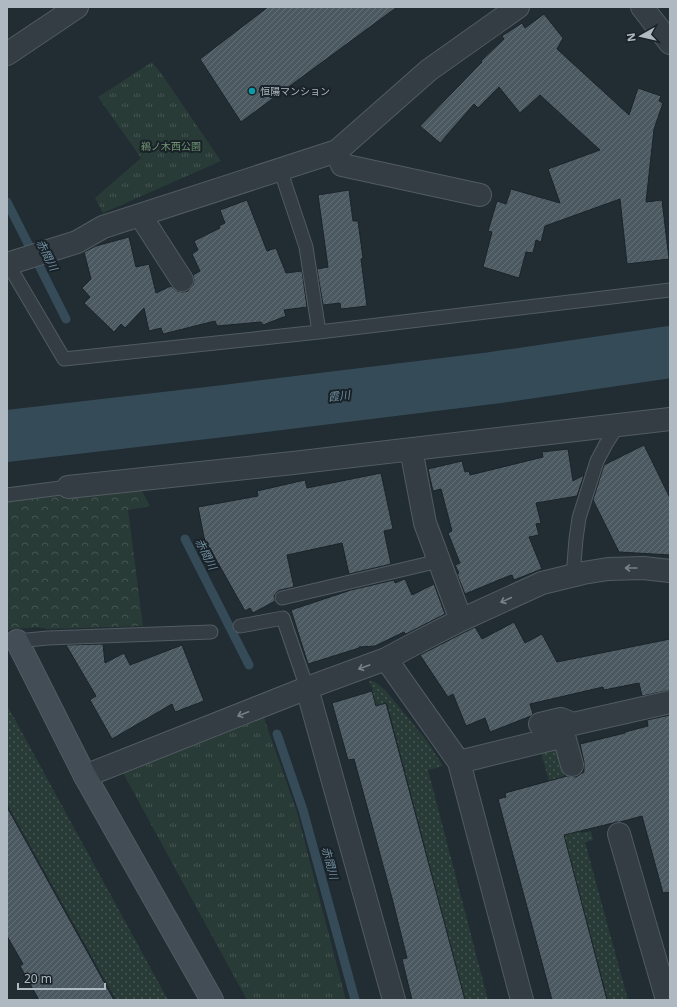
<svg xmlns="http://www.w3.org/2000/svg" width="677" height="1007" font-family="'Noto Sans','Noto Sans JP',sans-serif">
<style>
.grass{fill:url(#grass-dots)}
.forest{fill:url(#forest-crowns)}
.park{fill:url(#park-tufts)}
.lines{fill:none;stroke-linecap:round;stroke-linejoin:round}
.stream{stroke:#364b58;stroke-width:9}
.river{stroke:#364b58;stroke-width:52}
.building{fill:url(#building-hatch);stroke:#1b242a}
.lane-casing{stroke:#515b62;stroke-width:15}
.street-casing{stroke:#515b62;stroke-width:24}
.secondary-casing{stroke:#515b62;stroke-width:24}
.lane{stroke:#343d44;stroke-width:13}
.street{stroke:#343d44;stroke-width:22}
.secondary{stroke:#424d56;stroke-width:22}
.oneway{stroke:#778189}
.culture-dot{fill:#0f9aa8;stroke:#192228;stroke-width:1.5}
.labels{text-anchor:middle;stroke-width:4;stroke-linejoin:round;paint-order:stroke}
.poi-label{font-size:10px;fill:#aeb9c1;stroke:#192228;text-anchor:start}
.park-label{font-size:10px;fill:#709471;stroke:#192228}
.water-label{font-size:11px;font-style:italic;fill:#718fa1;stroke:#192228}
</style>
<defs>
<pattern id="grass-dots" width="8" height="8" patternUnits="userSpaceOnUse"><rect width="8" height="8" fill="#293b37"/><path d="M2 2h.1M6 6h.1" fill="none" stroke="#465552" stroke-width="1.8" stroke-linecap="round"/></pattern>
<pattern id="forest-crowns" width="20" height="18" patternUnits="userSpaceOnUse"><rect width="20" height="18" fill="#293b37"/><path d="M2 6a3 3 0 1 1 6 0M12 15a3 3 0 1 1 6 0" fill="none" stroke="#465552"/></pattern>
<pattern id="park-tufts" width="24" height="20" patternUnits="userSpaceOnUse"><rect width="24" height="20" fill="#293b37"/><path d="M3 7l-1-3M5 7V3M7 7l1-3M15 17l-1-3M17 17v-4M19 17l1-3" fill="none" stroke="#465552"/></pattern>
<pattern id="building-hatch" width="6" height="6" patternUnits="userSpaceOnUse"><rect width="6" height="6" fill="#4c5961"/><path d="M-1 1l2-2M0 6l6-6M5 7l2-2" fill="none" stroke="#636f76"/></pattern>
</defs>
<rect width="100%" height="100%" fill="#212c33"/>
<path class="grass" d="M 369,681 L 373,681 L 378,684 L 386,691 L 427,741 L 443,766 L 428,770 L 488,1000 L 465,1000 L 387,703 L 359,710 L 355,696 L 373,690 Z
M 7,705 L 168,1000 L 116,1000 L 7,804 Z
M 557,748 L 581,833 L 591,831 L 593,840 L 585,842 L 628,1000 L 608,1000 L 541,752 Z"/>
<path class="forest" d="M 139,486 L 150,506 L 128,510 L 143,626 L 48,629 L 37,627 L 7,630 L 7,501 L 82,492 Z"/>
<path class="park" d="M 152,62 L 163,76 L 221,161 L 103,213 L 95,198 L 141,158 L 98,97 Z
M 264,718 L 297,812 L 346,1000 L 247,1000 L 123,773 Z"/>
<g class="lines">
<path class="stream" d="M 7,202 L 66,319
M 185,539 L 249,665
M 277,734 L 303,810 L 355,1000"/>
<path class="river" d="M 7,436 L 224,411 L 492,378 L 670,352"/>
</g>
<path class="building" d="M 268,7 L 397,7 L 241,122 L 200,59 Z
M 544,14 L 563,38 L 557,49 L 629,115 L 638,88 L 661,96 L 659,101 L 663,103 L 654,129 L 646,202 L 662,200 L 669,259 L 627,264 L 620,199 L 545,226 L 541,242 L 536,240 L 533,253 L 526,252 L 519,278 L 483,267 L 492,232 L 488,231 L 497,201 L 506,204 L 511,189 L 560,203 L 548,169 L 600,150 L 540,95 L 520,113 L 499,87 L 478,108 L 474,104 L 440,143 L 420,126 L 482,62 L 481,61 L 504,39 L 502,36 L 522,23 L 525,28 Z
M 349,190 L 353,221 L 358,221 L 363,258 L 361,259 L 367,306 L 341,309 L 340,303 L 323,305 L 317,269 L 328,267 L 318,195 Z
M 247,200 L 267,251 L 276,248 L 286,273 L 302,271 L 307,307 L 284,310 L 286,316 L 263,325 L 261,322 L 217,326 L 215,321 L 163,334 L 161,328 L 149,331 L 144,308 L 125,328 L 121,324 L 114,332 L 84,303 L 90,297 L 82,288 L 91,279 L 84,252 L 96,246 L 129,237 L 136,267 L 149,264 L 156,293 L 171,286 L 177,291 L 182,292 L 188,291 L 193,285 L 194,280 L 193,275 L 200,271 L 192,254 L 198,250 L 194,241 L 220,228 L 219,226 L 225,223 L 220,210 Z
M 644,445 L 670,498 L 670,555 L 619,552 L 593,500 L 604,465 Z
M 568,449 L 573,481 L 584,475 L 577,496 L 536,503 L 541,523 L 536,524 L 539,535 L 529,537 L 542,569 L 514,580 L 512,575 L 506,577 L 465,594 L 457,574 L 459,573 L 455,565 L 460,563 L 448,533 L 452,531 L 441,489 L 433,491 L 428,469 L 462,461 L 465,472 L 469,471 L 470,475 L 543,457 L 542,452 Z
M 381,473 L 393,529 L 384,531 L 391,564 L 349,574 L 342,543 L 287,555 L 294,587 L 280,590 L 277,592 L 274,596 L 275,601 L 253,613 L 250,608 L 245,611 L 209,547 L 206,547 L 198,507 L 258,496 L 257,491 L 305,480 L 307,488 Z
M 405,579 L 412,595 L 434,584 L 445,614 L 406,634 L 404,632 L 375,646 L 359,647 L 359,648 L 308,664 L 291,610 L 351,590 L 394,580 L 395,583 Z
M 514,622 L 525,643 L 542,634 L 557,662 L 670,639 L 670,690 L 642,696 L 639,683 L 604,690 L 603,687 L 530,704 L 533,714 L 531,716 L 490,732 L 485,718 L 466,726 L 453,694 L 448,697 L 420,655 L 475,627 L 482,639 Z
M 103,644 L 105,663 L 124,653 L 130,665 L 182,645 L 204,701 L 175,712 L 172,704 L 112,739 L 90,700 L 96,696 L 66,645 Z
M 372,691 L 376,706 L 386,703 L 465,1000 L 412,1000 L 402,959 L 407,958 L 392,898 L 354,759 L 348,760 L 332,703 Z
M 670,715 L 670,892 L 663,893 L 642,816 L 620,822 L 616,822 L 613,823 L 564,835 L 607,1000 L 552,1000 L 498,799 L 506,797 L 505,793 L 567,776 L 576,777 L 584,772 L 584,762 L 580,744 L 625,733 L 625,732 L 648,726 L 647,720 Z
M 7,807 L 114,1000 L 39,1000 L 20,966 L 23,964 L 7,936 Z"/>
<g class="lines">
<g class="lane-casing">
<path id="lane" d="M 280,169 L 306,247 L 319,332
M 8,264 L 64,359 L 319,332 L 670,290
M 7,495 L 68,487
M 573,576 L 576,539 L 579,518 L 597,461 L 606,444 L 618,425
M 282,598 L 439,561
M 240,626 L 283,618 L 307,688
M 17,641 L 48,638 L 211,632"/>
</g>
<g class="street-casing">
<path id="street" d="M 642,7 L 670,43
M 7,54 L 77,7
M 337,151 L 342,165 L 480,195
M 140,215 L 182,280
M 7,264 L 77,242 L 103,227 L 337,151 L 429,70 L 518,7
M 411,449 L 425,523 L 461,620
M 68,487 L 293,463 L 670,419
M 386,659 L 459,762 L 522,1000
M 307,688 L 394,1000
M 540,724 L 561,719 L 573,724 L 670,702
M 459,762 L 564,736 L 572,765
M 85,776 L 307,688 L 386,659 L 414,644 L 461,620 L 542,583 L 583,573 L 608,569 L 643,568 L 670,571
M 619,834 L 667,1000"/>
</g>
<g class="secondary-casing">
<path id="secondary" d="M 17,641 L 85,776 L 212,1000"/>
</g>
<use href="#lane" class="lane"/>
<use href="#street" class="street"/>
<use href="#secondary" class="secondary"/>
</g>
<defs><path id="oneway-shaft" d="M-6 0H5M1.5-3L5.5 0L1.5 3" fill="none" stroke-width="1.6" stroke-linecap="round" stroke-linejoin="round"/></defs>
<g class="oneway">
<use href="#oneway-shaft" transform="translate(631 568) rotate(180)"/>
<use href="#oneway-shaft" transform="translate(506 600) rotate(155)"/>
<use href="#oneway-shaft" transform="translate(364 667) rotate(160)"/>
<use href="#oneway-shaft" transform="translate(243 714) rotate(158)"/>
</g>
<circle class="culture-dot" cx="252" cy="91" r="4"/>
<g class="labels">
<g class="poi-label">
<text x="260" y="95">恒陽マンション</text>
</g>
<g class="park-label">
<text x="171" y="150">鵜ノ木西公園</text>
</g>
<g class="water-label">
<text transform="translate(47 255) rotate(63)" y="4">赤間川</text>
<text transform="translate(339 396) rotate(-7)" y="4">霞川</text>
<text transform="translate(206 554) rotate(63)" y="4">赤間川</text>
<text transform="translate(330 863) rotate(75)" y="4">赤間川</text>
</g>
</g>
<rect width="677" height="1007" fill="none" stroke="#aeb9c1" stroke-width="16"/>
<g transform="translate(641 36) rotate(262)" stroke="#192228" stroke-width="3" paint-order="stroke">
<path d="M0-3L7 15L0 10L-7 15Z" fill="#aeb9c1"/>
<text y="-6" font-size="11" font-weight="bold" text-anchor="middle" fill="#aeb9c1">N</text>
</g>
<path d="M18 983v6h87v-6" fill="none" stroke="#aeb9c1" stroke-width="2"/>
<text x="24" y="983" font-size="12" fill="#aeb9c1" stroke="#192228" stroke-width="3" paint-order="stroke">20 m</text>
</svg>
